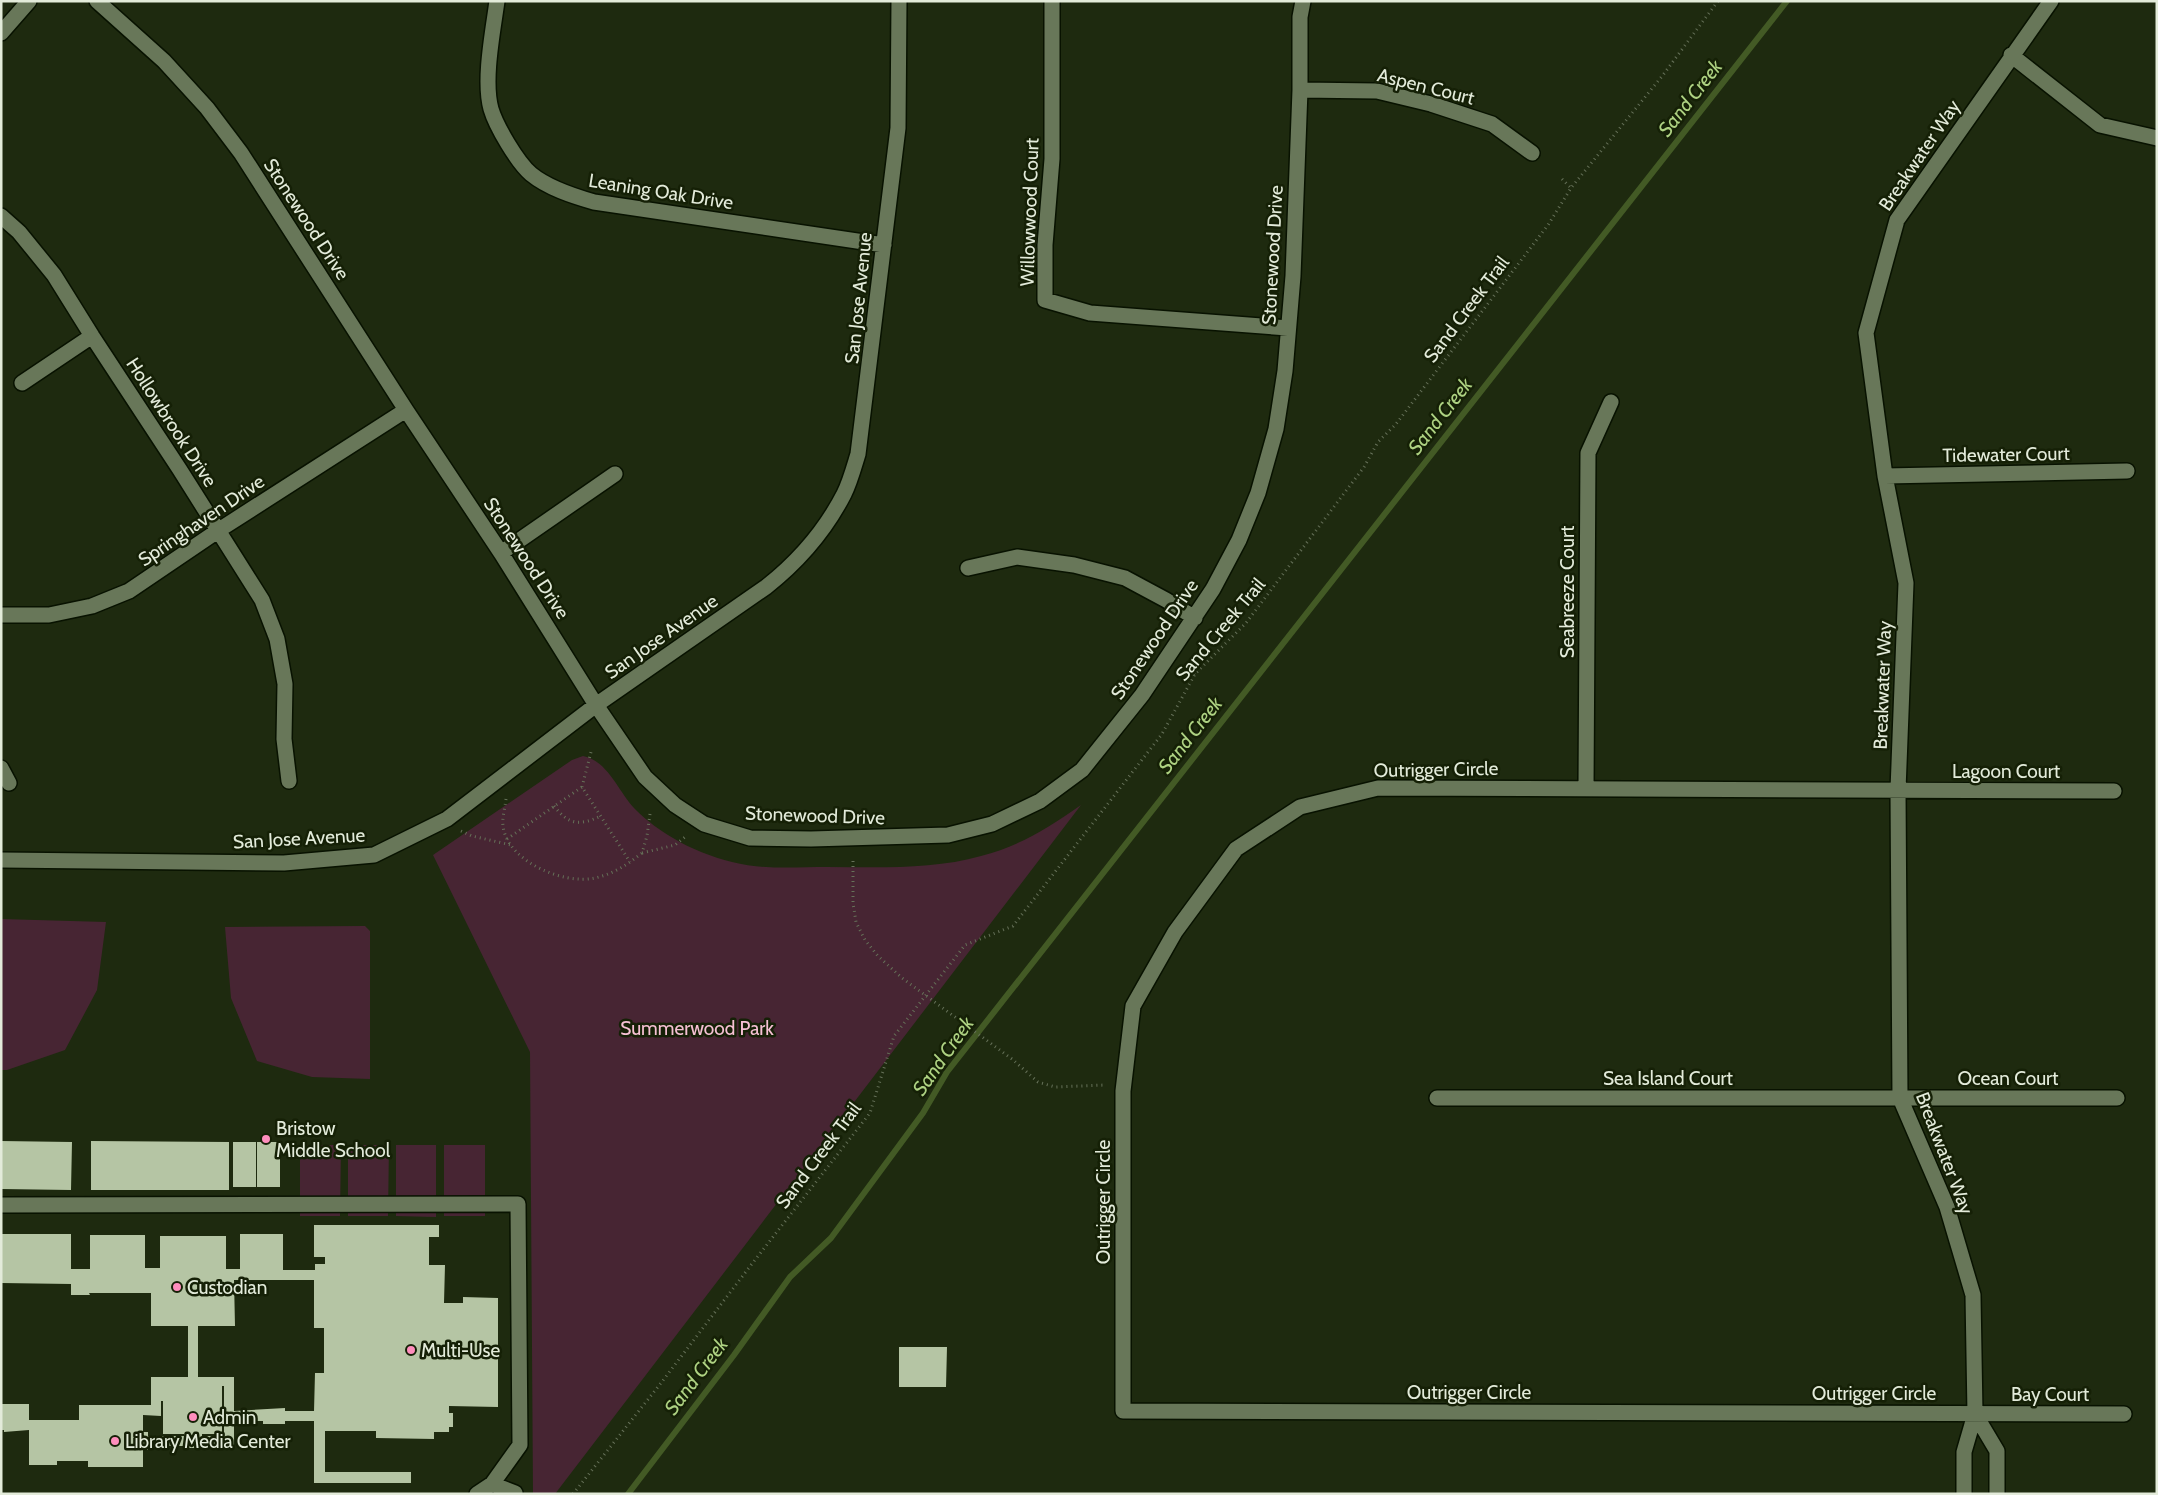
<svg xmlns="http://www.w3.org/2000/svg" width="2158" height="1495" font-family="Cabin,sans-serif">
<style>
.green{fill:#472533}
.lines{fill:none;stroke-linecap:round;stroke-linejoin:round}
.stream{stroke:#435a25;stroke-width:6}
.building{fill:#b5c5a4;fill-rule:evenodd}
.minor-casing{stroke:#081200;stroke-width:18}
.path{stroke:#667159;stroke-width:3;stroke-dasharray:1 4;stroke-linecap:butt}
.minor{stroke:#687759;stroke-width:15}
.poi-dot{fill:#fe8ebd;stroke:#152006;stroke-width:2}
.labels{text-anchor:middle;stroke-width:5;stroke-linejoin:round;paint-order:stroke}
.street-label{font-size:19px;fill:#e3ebda;stroke:#152006}
.park-label{font-size:19px;fill:#f6c0d4;stroke:#152006}
.poi-label{font-size:19px;fill:#e3ebda;stroke:#152006;text-anchor:start}
.water-label{font-size:20px;font-style:italic;fill:#aed282;stroke:#152006}
</style>
<rect width="100%" height="100%" fill="#1e2a0f"/>
<path class="green" d="M 583,756 C 609,761 619,794 637,811 C 647,821 661,831 673,838 C 691,849 712,857 732,862 C 763,870 796,867 827,867 C 877,867 932,870 981,856 C 1020,846 1048,828 1081,805 L 555,1494 L 533,1494 L 530,1052 L 433,855 L 572,760 Z
M 1,919 L 106,922 L 97,990 L 65,1050 L 7,1070 L 1,1070 Z
M 365,926 L 370,931 L 370,1079 L 312,1077 L 257,1061 L 231,998 L 225,927 Z
M 300,1145 L 341,1145 L 340,1216 L 300,1216 Z
M 348,1145 L 389,1145 L 388,1216 L 348,1216 Z
M 396,1145 L 436,1145 L 436,1217 L 396,1216 Z
M 444,1145 L 485,1145 L 485,1216 L 444,1216 Z"/>
<g class="lines">
<path class="stream" d="M 628,1494 L 734,1355 L 790,1277 L 831,1238 L 923,1113 L 947,1072 L 1787,1"/>
</g>
<path class="building" d="M 1,1141 L 72,1142 L 71,1190 L 1,1189 Z
M 91,1141 L 229,1142 L 229,1190 L 91,1190 Z
M 233,1142 L 256,1142 L 256,1187 L 233,1187 Z
M 257,1142 L 280,1142 L 280,1187 L 257,1187 Z
M 314,1225 L 439,1225 L 439,1237 L 429,1237 L 429,1265 L 445,1265 L 444,1303 L 463,1303 L 463,1297 L 498,1298 L 498,1407 L 449,1406 L 449,1413 L 453,1413 L 453,1427 L 449,1427 L 449,1432 L 434,1432 L 434,1439 L 376,1438 L 376,1431 L 325,1431 L 325,1472 L 411,1472 L 411,1483 L 314,1483 L 314,1421 L 285,1421 L 285,1424 L 263,1424 L 263,1421 L 234,1421 L 234,1446 L 202,1446 L 202,1448 L 184,1448 L 184,1446 L 148,1446 L 148,1450 L 143,1450 L 143,1467 L 88,1467 L 88,1461 L 57,1461 L 57,1465 L 29,1465 L 29,1430 L 4,1432 L 4,1430 L 1,1430 L 1,1404 L 29,1404 L 29,1420 L 79,1420 L 79,1405 L 151,1405 L 151,1377 L 188,1377 L 188,1326 L 151,1326 L 151,1293 L 89,1293 L 90,1295 L 71,1295 L 71,1284 L 1,1283 L 1,1234 L 71,1234 L 71,1269 L 90,1269 L 90,1235 L 145,1235 L 145,1268 L 160,1268 L 160,1236 L 226,1236 L 226,1269 L 240,1269 L 240,1234 L 283,1234 L 283,1270 L 315,1270 L 315,1264 L 325,1264 L 325,1257 L 314,1257 ZM 234,1280 L 314,1280 L 314,1328 L 324,1328 L 324,1373 L 315,1373 L 314,1411 L 285,1411 L 285,1408 L 234,1411 L 234,1377 L 198,1377 L 198,1326 L 235,1326 ZM 222,1386 L 224,1386 L 224,1436 L 202,1436 L 202,1434 L 222,1434 ZM 161,1401 L 163,1401 L 163,1434 L 184,1434 L 184,1436 L 148,1436 L 148,1432 L 143,1432 L 143,1415 L 161,1416 Z
M 899,1347 L 947,1347 L 946,1387 L 899,1387 Z"/>
<g class="lines">
<g class="minor-casing">
<path id="minor" d="M 97,1 L 164,61 L 207,108 L 241,153 L 406,410 L 501,553 L 596,705 L 645,777 L 675,805 L 704,824 L 750,838 L 811,839 L 948,835 L 992,824 L 1040,801 L 1082,770 L 1142,695 L 1213,589 L 1239,540 L 1258,493 L 1276,429 L 1285,371 L 1293,276 L 1300,90 L 1300,17 L 1303,1
M 497,1 C 493,31 483,80 491,109 C 496,126 517,162 531,174 C 548,188 573,196 594,202 L 884,245
M 1052,1 L 1052,159 L 1045,245 L 1045,300 L 1090,313 L 1288,328
M 1,33 L 29,1
M 2011,55 L 2100,125 L 2157,138
M 1300,90 L 1377,91 L 1431,104 L 1492,124 L 1532,153
M 1,216 L 19,232 L 54,275 L 92,336 L 180,470 L 262,600 L 277,639 L 285,684 L 284,739 L 289,781
M 22,383 L 92,336
M 1885,476 L 2127,471
M 501,553 L 615,474
M 968,568 L 1017,557 L 1074,565 L 1125,578 L 1166,600 L 1195,618
M 1,615 L 49,615 L 92,606 L 129,591 L 219,530 L 406,410
M 1,768 L 9,783
M 1586,788 L 1588,453 L 1611,402
M 2114,791 L 1378,788 L 1300,807 L 1236,849 L 1175,932 L 1133,1006 L 1123,1091 L 1123,1411 L 2124,1414
M 1,860 L 284,863 L 374,855 L 447,819 L 596,705 L 766,587 C 799,561 825,531 844,494 C 850,482 854,467 858,454 L 898,128 L 899,1
M 1437,1098 L 2117,1098
M 1,1205 L 518,1204 L 520,1445 L 492,1484 L 477,1494
M 1975,1414 L 1997,1451 L 1997,1494
M 492,1484 L 515,1493
M 1964,1494 L 1964,1452 L 1975,1414 L 1973,1295 L 1947,1207 L 1900,1098 L 1898,790 L 1906,583 L 1885,476 L 1866,333 L 1897,220 L 2051,1"/>
</g>
<path class="path" d="M 1562,179 L 1571,188
M 1186,668 L 1195,674
M 582,787 L 591,752
M 506,799 C 505,808 502,818 503,826 C 507,861 563,885 595,878 C 613,874 627,865 642,853
M 554,806 C 569,825 579,826 601,816
M 650,814 L 647,836 L 642,853 L 675,845 L 685,837
M 461,831 L 472,836 L 511,845
M 507,839 L 582,787 L 630,862
M 853,861 L 853,903 L 856,922 L 865,940 L 878,956 L 902,978 L 1012,1059 L 1038,1082 L 1055,1087 L 1105,1085
M 573,1494 L 661,1383 L 751,1265 L 870,1113 L 894,1036 L 965,945 L 1013,926 L 1162,734 L 1195,674 L 1246,623 L 1364,467 L 1378,442 L 1396,424 L 1548,225 L 1571,188 L 1663,75 L 1718,1"/>
<use href="#minor" class="minor"/>
</g>
<g class="poi-dot">
<circle cx="266" cy="1139" r="5"/>
<circle cx="177" cy="1287" r="5"/>
<circle cx="411" cy="1350" r="5"/>
<circle cx="193" cy="1417" r="5"/>
<circle cx="115" cy="1441" r="5"/>
</g>
<g class="labels">
<g class="street-label">
<text transform="translate(1426 86) rotate(14)" y="7">Aspen Court</text>
<text transform="translate(1919 155) rotate(-56)" y="7">Breakwater Way</text>
<text transform="translate(661 191) rotate(9)" y="7">Leaning Oak Drive</text>
<text transform="translate(1029 212) rotate(-88)" y="7">Willowwood Court</text>
<text transform="translate(307 219) rotate(57)" y="7">Stonewood Drive</text>
<text transform="translate(1272 255) rotate(-87)" y="7">Stonewood Drive</text>
<text transform="translate(858 298) rotate(-84)" y="7">San Jose Avenue</text>
<text transform="translate(1466 309) rotate(-53)" y="7">Sand Creek Trail</text>
<text transform="translate(172 422) rotate(57)" y="7">Hollowbrook Drive</text>
<text transform="translate(2006 454) rotate(-1)" y="7">Tidewater Court</text>
<text transform="translate(201 520) rotate(-34)" y="7">Springhaven Drive</text>
<text transform="translate(527 558) rotate(57)" y="7">Stonewood Drive</text>
<text transform="translate(1567 592) rotate(-90)" y="7">Seabreeze Court</text>
<text transform="translate(1220 629) rotate(-50)" y="7">Sand Creek Trail</text>
<text transform="translate(661 636) rotate(-35)" y="7">San Jose Avenue</text>
<text transform="translate(1154 639) rotate(-56)" y="7">Stonewood Drive</text>
<text transform="translate(1882 685) rotate(-88)" y="7">Breakwater Way</text>
<text transform="translate(1436 769) rotate(-1)" y="7">Outrigger Circle</text>
<text x="2006" y="778">Lagoon Court</text>
<text transform="translate(815 815) rotate(2)" y="7">Stonewood Drive</text>
<text transform="translate(299 838) rotate(-3)" y="7">San Jose Avenue</text>
<text x="1668" y="1085">Sea Island Court</text>
<text x="2008" y="1085">Ocean Court</text>
<text transform="translate(1945 1153) rotate(69)" y="7">Breakwater Way</text>
<text transform="translate(818 1155) rotate(-53)" y="7">Sand Creek Trail</text>
<text transform="translate(1103 1202) rotate(-90)" y="7">Outrigger Circle</text>
<text x="1469" y="1399">Outrigger Circle</text>
<text x="1874" y="1400">Outrigger Circle</text>
<text x="2050" y="1401">Bay Court</text>
</g>
<g class="park-label">
<text x="697" y="1035">Summerwood Park</text>
</g>
<g class="poi-label">
<text x="276" y="1135">Bristow<tspan x="276" dy="22">Middle School</tspan></text>
<text x="187" y="1294">Custodian</text>
<text x="421" y="1357">Multi-Use</text>
<text x="203" y="1424">Admin</text>
<text x="125" y="1448">Library Media Center</text>
</g>
<g class="water-label">
<text transform="translate(1690 98) rotate(-52)" y="7">Sand Creek</text>
<text transform="translate(1440 416) rotate(-52)" y="7">Sand Creek</text>
<text transform="translate(1190 735) rotate(-52)" y="7">Sand Creek</text>
<text transform="translate(943 1056) rotate(-55)" y="7">Sand Creek</text>
<text transform="translate(696 1376) rotate(-53)" y="7">Sand Creek</text>
</g>
</g>
<rect width="2158" height="1495" fill="none" stroke="#e3ebda" stroke-width="5"/>
</svg>
